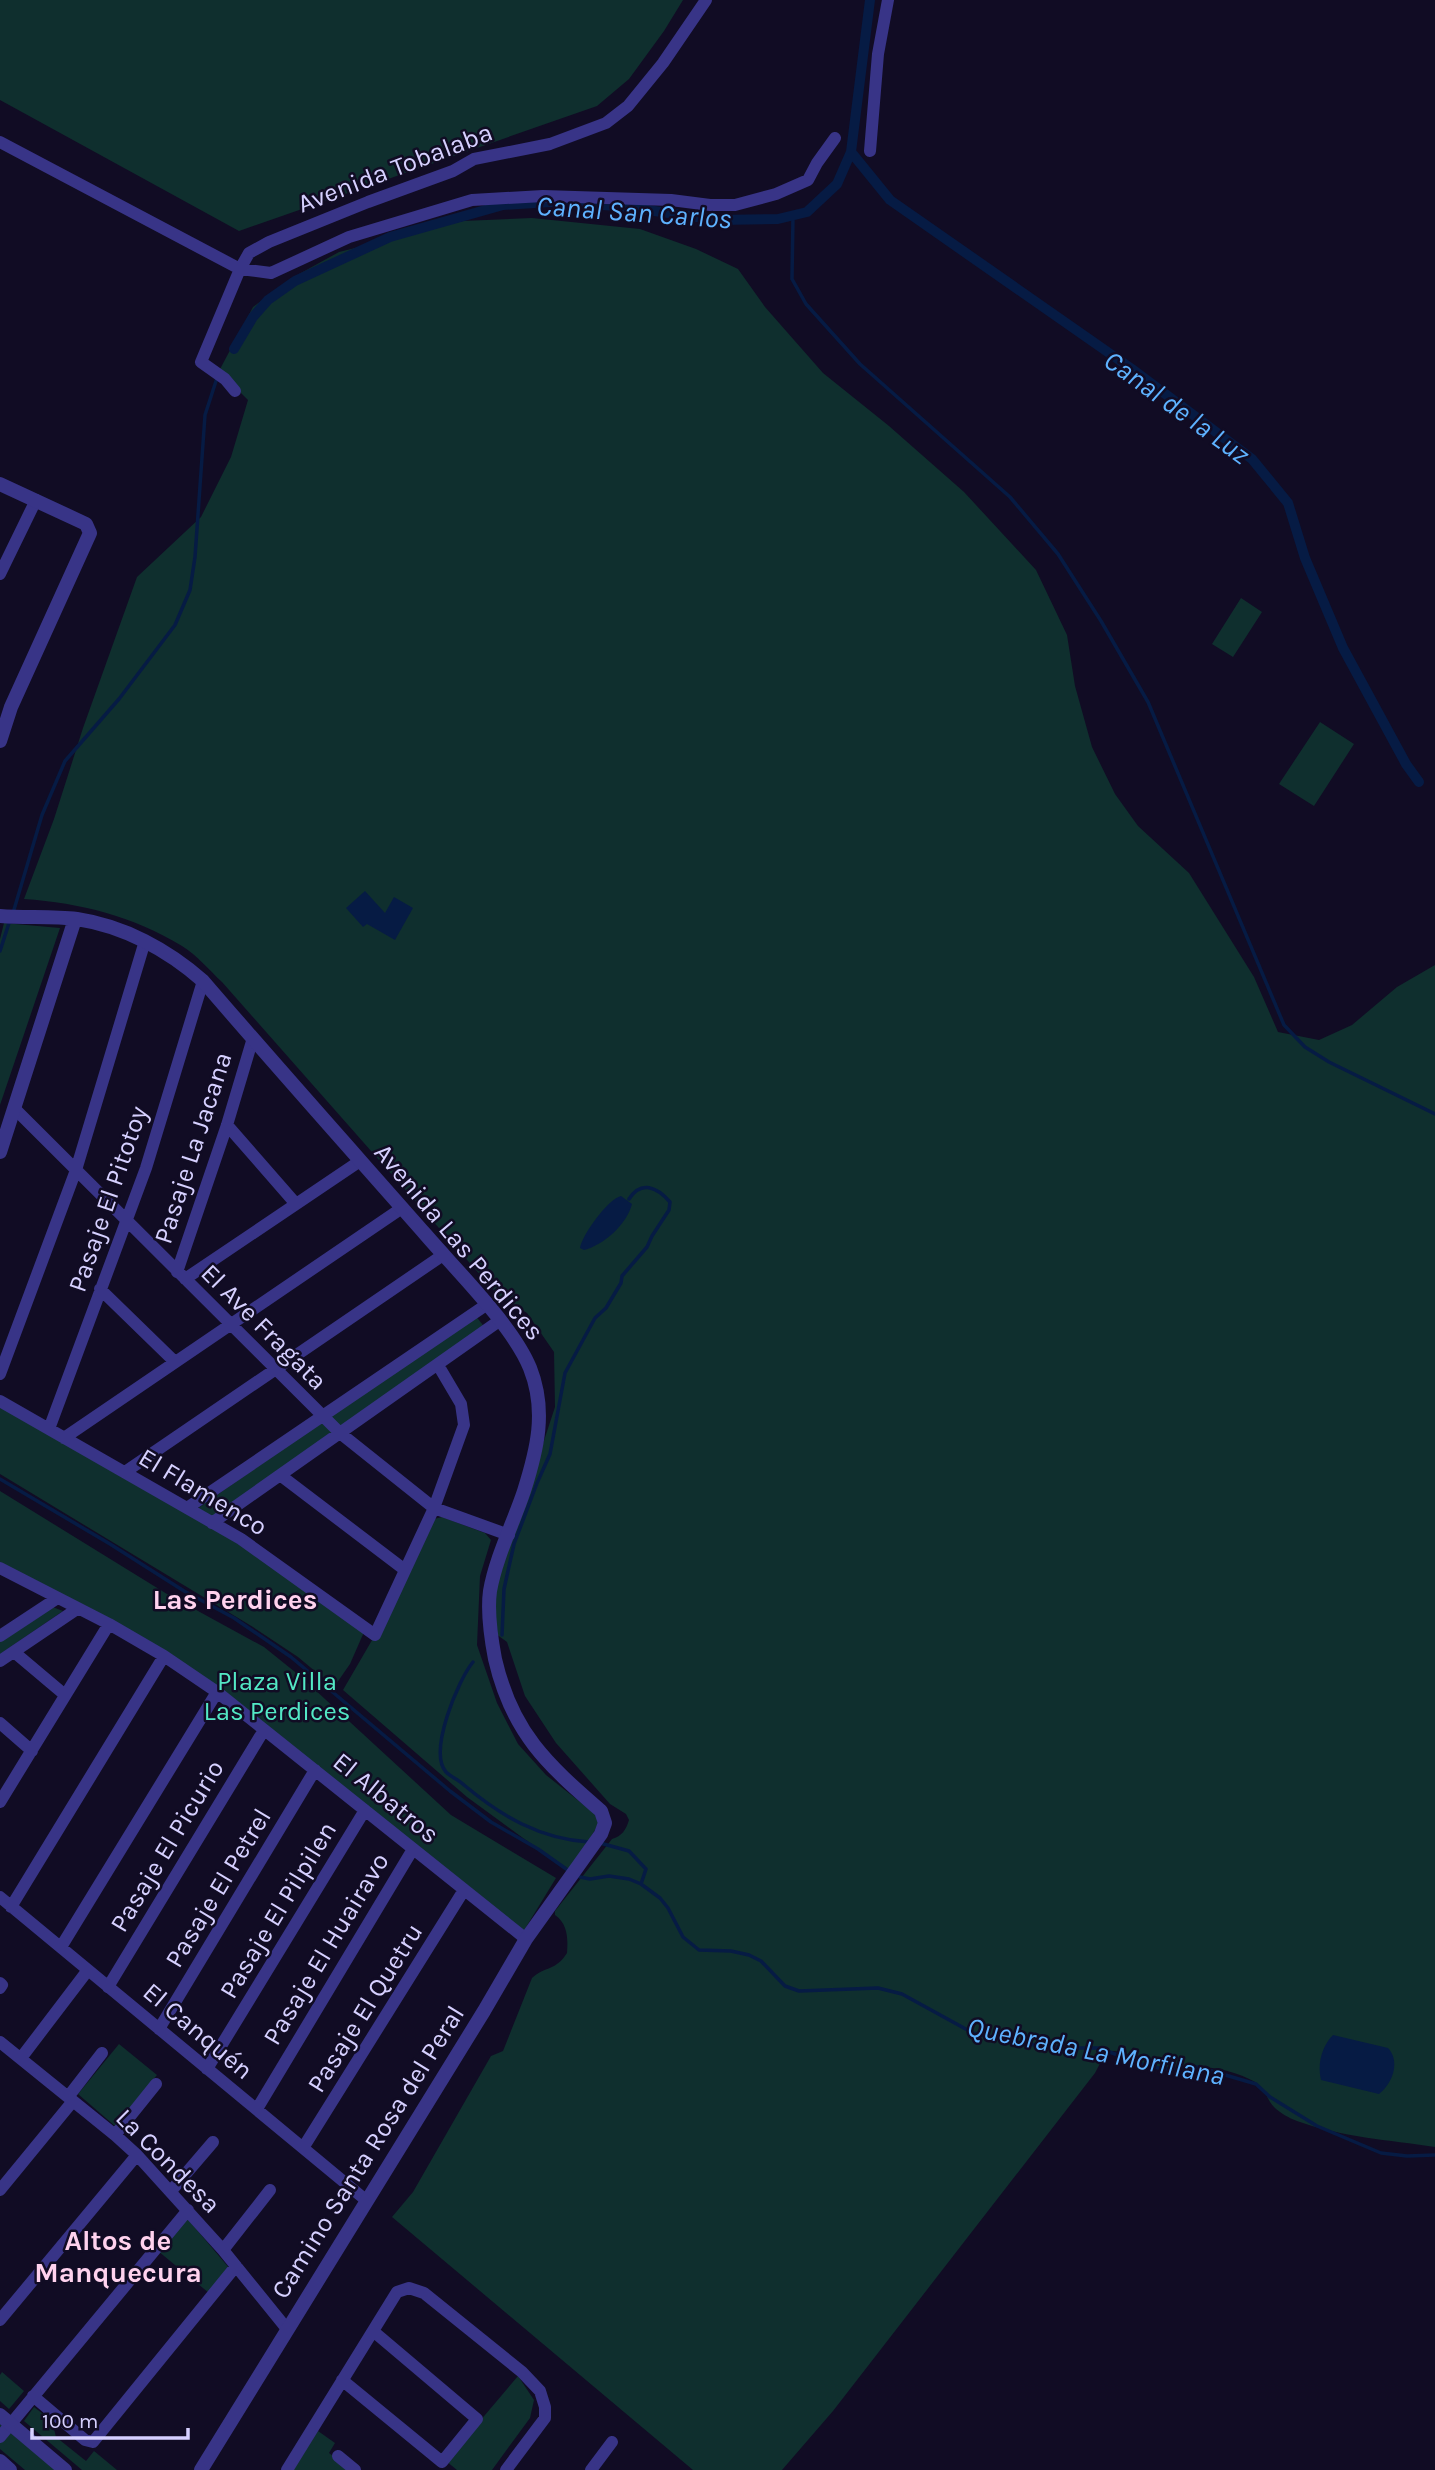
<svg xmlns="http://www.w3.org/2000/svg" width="1435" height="2470" font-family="Karla,sans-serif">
<rect width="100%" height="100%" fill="#110c24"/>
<path fill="#0f2f2e" d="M0,0H683L664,31L629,79L597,106L239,231L0,100Z
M532,218L640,229L696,249L738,269L765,307L823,373L889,426L964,492L1036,570L1067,635L1075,686L1092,747L1115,794L1138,826L1189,873L1254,977L1278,1032L1319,1040L1352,1025L1397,987L1435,965V2147C1389,2140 1341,2137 1297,2121C1289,2118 1280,2113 1274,2107C1266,2099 1266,2088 1255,2082C1238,2072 1213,2066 1193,2067C1180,2067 1169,2072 1156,2069C1138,2064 1125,2047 1106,2052L1095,2073L833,2411L782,2470H693L392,2217L413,2192L491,2056L503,2051L532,1978C545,1966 556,1971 567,1953C568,1939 568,1924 555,1915V1911L612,1839C622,1836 626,1830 629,1820L626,1814L610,1804L556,1743L525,1696L507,1642L492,1631L495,1590L555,1407L554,1352L527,1313L498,1295L222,982C209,970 197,955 182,946C132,916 81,903 24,899L54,819L83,728L137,577L201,517L231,457L248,400L219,371L253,307L290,279L339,252L463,221Z
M1241,598L1262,612L1233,657L1212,644Z
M1320,722L1354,744L1314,806L1279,784Z
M4,923L60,928L0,1105V939Z
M475,1315L486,1329L211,1520L194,1511Z
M0,1407L202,1521L254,1554L364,1632L350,1664L334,1687L298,1657L253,1627L0,1474Z
M0,1491L167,1594L264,1647L300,1676L451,1815L556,1878L523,1932L232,1698L0,1562Z
M442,1517L485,1533L491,1540L480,1576L477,1645L497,1703L518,1744L546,1775L594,1813L600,1822L570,1870L523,1838L467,1797L343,1690L375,1635L430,1520Z
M50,1606L63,1611L0,1654V1640Z
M119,2044L157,2075L115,2126L78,2094Z
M185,2216L230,2269L209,2293L158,2251Z
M2,2372L24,2391L9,2409L0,2401V2375Z
M518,2376L534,2400L530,2418L492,2470H457L446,2461Z
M34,2407L52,2421L56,2437L86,2461L94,2451L117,2470H82L24,2421Z
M0,2424L56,2470H25L0,2449Z
M318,2431L335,2443L329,2453L351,2470H293Z"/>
<path fill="#061b44" d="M365,891L385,913L394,897L413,908L395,940L367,924L363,927L346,908Z
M621,1196L632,1204C627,1224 604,1245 584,1250L580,1248C582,1235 608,1199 621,1196Z
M1333,2035L1388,2048C1401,2062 1392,2084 1379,2094L1321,2080C1317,2064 1322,2046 1333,2035Z"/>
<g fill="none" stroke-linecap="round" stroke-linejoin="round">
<path stroke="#061b44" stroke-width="3.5" d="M793,216L792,279L806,304L860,364L1010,497L1058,554L1101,621L1148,702L1284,1025L1305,1047L1329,1062L1435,1114
M13,913L42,815L65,761L119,699L175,625L190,590L195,557L205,415L217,378
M0,951L10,920
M0,1479L110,1544L184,1591L234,1618L291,1657L450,1791L491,1822L538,1849L569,1871
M502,1635L504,1589L514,1544L537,1483L550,1454L565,1373L595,1318L606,1308L621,1283L622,1276L647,1247L652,1236L669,1210L670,1202C657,1187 641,1180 629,1199
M473,1662C458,1680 428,1752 446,1772C451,1777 459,1780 464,1785C501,1816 540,1839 589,1842
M600,1843L629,1851L646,1869L641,1884
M580,1877L590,1879L609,1876L629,1879L641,1884L660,1898L668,1908L683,1937L699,1950L731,1951L749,1955L761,1961L785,1986L799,1991L878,1988L902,1994L973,2033L1026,2044L1066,2048H1099L1144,2065L1164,2069L1198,2067L1256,2084L1270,2097L1317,2126L1381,2153L1407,2156L1435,2155"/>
<path stroke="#061b44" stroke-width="10" d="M851,152L890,200L1132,369L1252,459L1288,503L1305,558L1343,648L1406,764L1419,782
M234,349L253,317L268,300L295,281L390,237L503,205L550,202L619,206L718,220L778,219L807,212L837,184L851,152L870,0"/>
<path stroke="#383487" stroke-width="12" d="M0,142L240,269L271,273L349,237L472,200L543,196L671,200L710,205H735L776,194L808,180L817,163L835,138
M870,151L878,54L888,0
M235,391L225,379L201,362L240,269L249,253L269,242L368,202L453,171L474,159L550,144L606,123L628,106L663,63L706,0
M0,574L36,500
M15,1109L340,1433L434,1508L509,1535
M227,1125L296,1204
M177,1272L227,1125L253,1038
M185,1279L360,1161
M100,1289L175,1362
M0,1374L76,1170L145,941
M0,1401L241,1539L375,1635L434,1508L464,1425L461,1404L438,1365
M49,1429L146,1168L203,981
M64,1438L402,1208
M125,1472L443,1255
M280,1475L405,1570
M187,1508L486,1305
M212,1523L499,1321
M0,1568L109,1624L164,1656L217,1692L526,1939
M0,1636L56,1599
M14,1652L65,1695
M0,1661L77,1609
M0,1723L32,1751
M0,1802L109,1624
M0,1897L367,2201
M11,1907L164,1656
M61,1947L217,1692
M0,1983L2,1985L0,1988
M108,1987L264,1730
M159,2029L315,1770
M0,2042L115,2135L137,2155L223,2250L287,2329
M21,2058L88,1970
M207,2069L365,1810
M68,2097L102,2053
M257,2109L413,1849
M115,2135L156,2084
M303,2148L464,1890
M0,2190L73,2101
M171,2191L213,2142
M223,2250L270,2190
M0,2320L137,2155
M342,2380L442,2462L477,2419L373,2331
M33,2396L85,2440L93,2442L236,2266
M0,2437L188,2210
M338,2456L355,2470
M287,2470L397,2292L409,2288L424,2293L522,2372L540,2391L545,2407V2418L506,2470
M591,2470L612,2442"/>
<path stroke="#383487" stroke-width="14" d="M0,484L86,524L90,533L11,707L0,741
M0,916C25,918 52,916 77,919C124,926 168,950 203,981C277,1067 352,1151 426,1235C457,1271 513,1326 530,1368C547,1411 537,1450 524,1491C513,1524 496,1557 490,1591C487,1613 491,1638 495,1659C512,1733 547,1764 601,1811L605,1823L601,1834L526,1939L484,2011L201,2470
M0,1152L75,919
M0,2415L65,2470
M0,2461L10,2470"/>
</g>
<g text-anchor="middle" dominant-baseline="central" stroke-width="5" stroke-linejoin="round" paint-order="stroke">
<g font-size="26" fill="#d6d0ff" stroke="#110c24">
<text transform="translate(395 168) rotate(-21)">Avenida Tobalaba</text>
<text transform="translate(193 1148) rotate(-72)">Pasaje La Jacana</text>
<text transform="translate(108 1199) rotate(-71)">Pasaje El Pitotoy</text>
<text transform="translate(459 1242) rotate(50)">Avenida Las Perdices</text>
<text transform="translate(264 1327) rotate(45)">El Ave Fragata</text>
<text transform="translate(203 1492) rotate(31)">El Flamenco</text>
<text transform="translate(386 1798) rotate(39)">El Albatros</text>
<text transform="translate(167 1846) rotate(-59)">Pasaje El Picurio</text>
<text transform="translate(218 1888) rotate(-59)">Pasaje El Petrel</text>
<text transform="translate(278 1910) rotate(-59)">Pasaje El Pilpilen</text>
<text transform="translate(326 1949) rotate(-59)">Pasaje El Huairavo</text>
<text transform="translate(365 2008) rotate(-58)">Pasaje El Quetru</text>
<text transform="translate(198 2031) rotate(40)">El Canquén</text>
<text transform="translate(368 2152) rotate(-58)">Camino Santa Rosa del Peral</text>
<text transform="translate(168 2161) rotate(45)">La Condesa</text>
</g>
<g font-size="26" fill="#53e8c5" stroke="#110c24">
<text x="277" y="1681">Plaza Villa<tspan x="277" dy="30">Las Perdices</tspan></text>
</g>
<g font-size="28" font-style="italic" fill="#5eb2ff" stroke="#110c24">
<text transform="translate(634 212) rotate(4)">Canal San Carlos</text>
<text transform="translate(1177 407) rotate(36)">Canal de la Luz</text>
<text transform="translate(1096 2051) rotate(11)">Quebrada La Morfilana</text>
</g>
<g font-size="28" font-weight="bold" fill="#ffd2ee" stroke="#110c24">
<text x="235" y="1599">Las Perdices</text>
<text x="118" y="2240">Altos de<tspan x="118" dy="32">Manquecura</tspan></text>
</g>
</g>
<path d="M32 2428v10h156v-10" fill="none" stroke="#d6d0ff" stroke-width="3.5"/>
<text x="42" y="2428" font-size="21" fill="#d6d0ff" stroke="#110c24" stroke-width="5" paint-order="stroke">100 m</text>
</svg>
